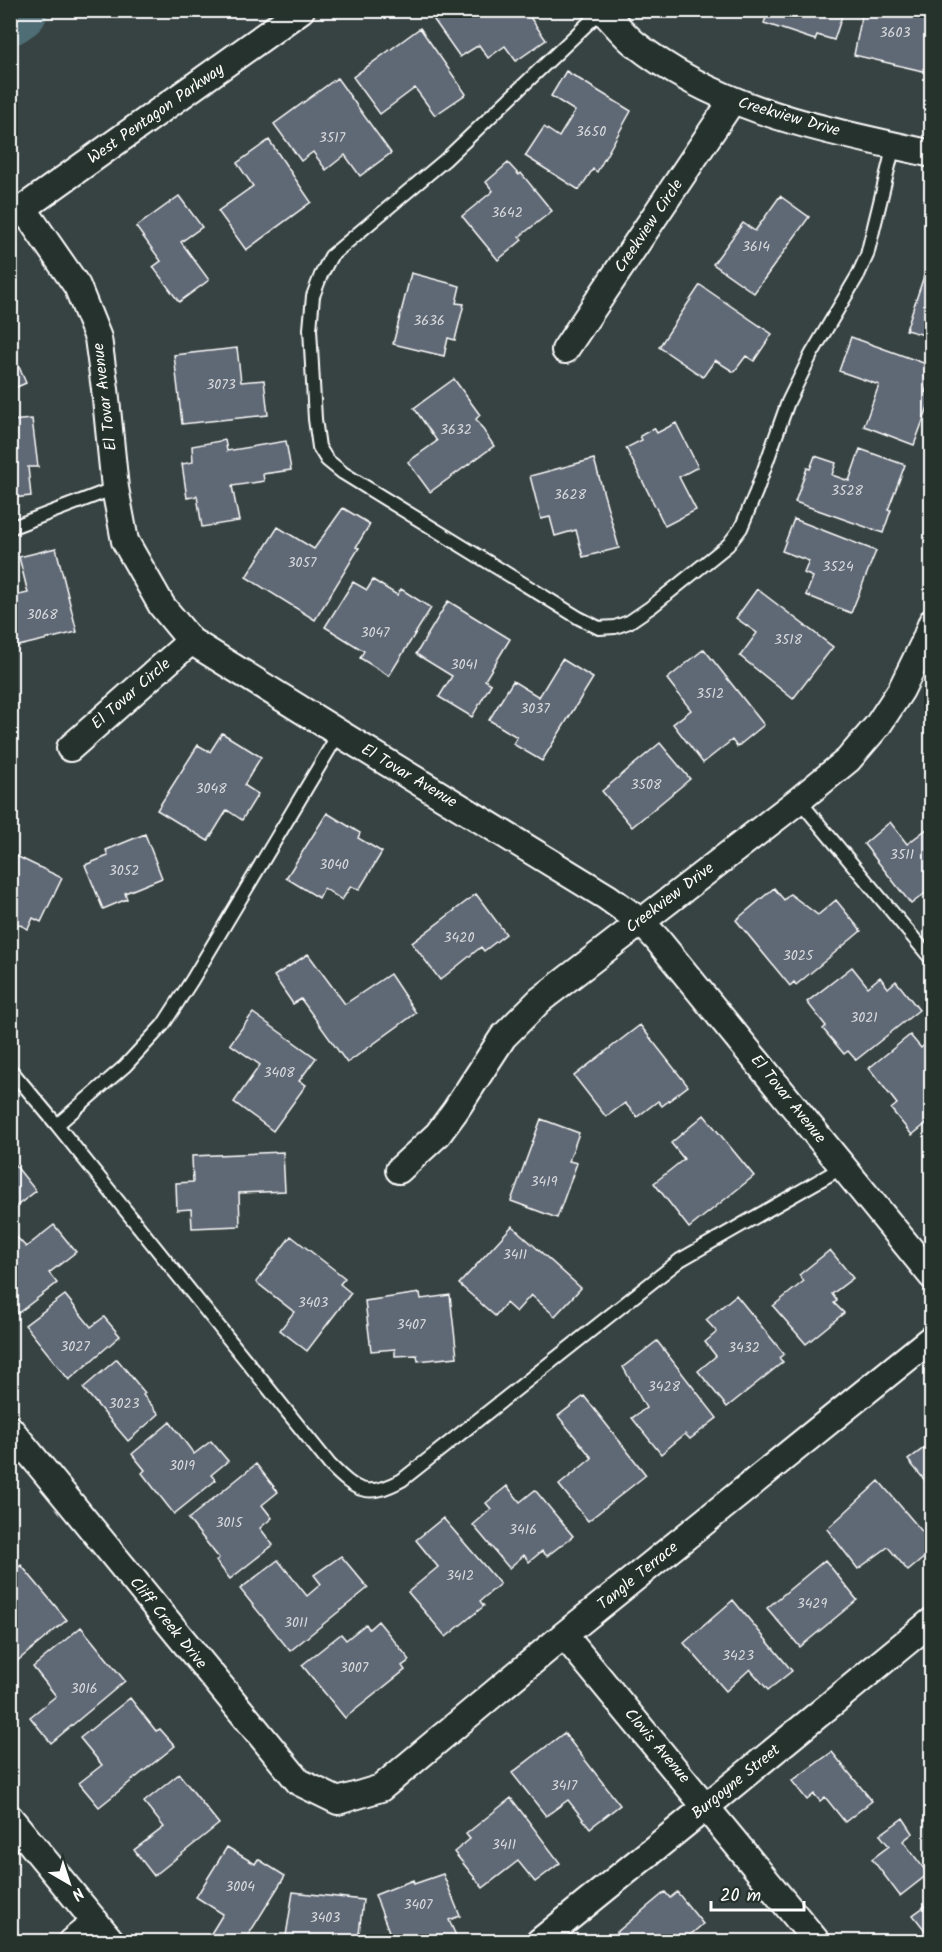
<svg xmlns="http://www.w3.org/2000/svg" width="942" height="1952" font-family="Kalam,sans-serif">
<rect width="100%" height="100%" fill="#374342"/>
<filter id="ink" filterUnits="userSpaceOnUse"><feTurbulence type="fractalNoise" baseFrequency=".0167" numOctaves="2"/><feDisplacementMap in="SourceGraphic" scale="12" xChannelSelector="R" yChannelSelector="G"/><feConvolveMatrix kernelMatrix="1 2 1 2 8 2 1 2 1" color-interpolation-filters="sRGB"/></filter>
<g filter="url(#ink)">
<g fill="none" stroke-linecap="round" stroke-linejoin="round">
<path stroke="#4f6d75" stroke-width="56" d="M10,17L20,10"/>
</g>
<path fill="#5f6774" stroke="#fff" stroke-width="1.5" d="M427,10H525L546,40L516,61L505,46L488,58L479,45L460,57Z
M769,10H844L834,40L817,35L815,40L764,23Z
M863,10H881L904,16L905,10H932V51L927,72L854,55Z
M420,28L466,94L435,115L415,88L380,114L353,77Z
M566,71L631,111L597,172L593,169L579,190L525,156L544,127L559,137L575,111L551,96Z
M337,78L391,153L360,176L345,155L326,170L313,152L301,161L274,124Z
M269,140L311,202L246,250L218,211L253,186L237,163Z
M508,163L519,175L521,173L552,211L519,237L522,240L498,260L462,216L493,191L486,182Z
M179,196L202,227L181,242L209,280L179,302L153,267L161,261L136,227Z
M780,196L809,217L754,293L713,264L743,223L755,231Z
M411,273L460,286L456,303L464,304L455,340L448,338L444,356L393,344Z
M924,276L932,278V337L906,330Z
M700,285L772,334L754,361L746,356L734,372L715,360L703,377L659,347Z
M851,337L932,366V374L925,392L932,394V396L914,445L864,426L879,385L839,371Z
M10,346L26,383L10,390Z
M237,348L241,382L264,380L268,415L182,424L174,355Z
M454,379L480,415L476,419L494,446L430,492L408,462L437,441L414,408Z
M32,419L38,467H28L31,496L12,498L13,504H10V421Z
M676,423L698,467L679,477L696,510L665,526L626,448L642,440L640,436L654,428L657,433Z
M225,440L227,451L286,441L291,470L263,474L264,481L232,486L239,521L202,527L197,496L187,498L182,464L193,462L192,446Z
M860,449L905,465L888,510H891L883,533L795,502L807,468L810,469L815,456L836,463L832,475L849,481Z
M594,459L619,548L583,557L576,530L555,536L550,517L541,519L530,476Z
M343,508L370,524L356,547L359,548L315,620L246,577L278,527L314,549Z
M794,519L876,551L851,613L806,595L813,577L804,573L809,561L782,551Z
M56,548L77,632L10,648V597L28,593L19,557Z
M373,580L397,595L401,589L431,608L389,676L360,658L364,651L325,627L353,582L367,590Z
M757,589L833,647L793,699L740,656L757,633L736,618Z
M448,601L510,639L485,680L491,684L472,717L439,697L452,676L416,654Z
M704,649L764,725L737,747L732,740L703,763L673,724L691,710L667,679Z
M562,659L593,678L542,761L513,744L517,737L489,720L513,681L539,697Z
M222,733L261,757L244,785L258,794L242,820L227,810L208,841L157,810L198,745L210,752Z
M660,743L690,779L632,827L602,791Z
M327,813L360,833L358,838L382,852L359,890L351,886L342,900L324,888L319,898L286,878Z
M890,822L907,844L932,825V888L911,904L864,844Z
M145,834L162,878L125,893L127,899L103,909L85,865L108,856L106,850Z
M10,853L62,878L41,922L33,918L28,929L10,920Z
M774,888L784,900L790,894L818,915L836,900L861,931L796,985L794,982L790,986L736,920Z
M476,894L506,934L484,951L481,947L440,980L412,943Z
M308,954L345,1004L390,974L416,1013L347,1063L301,999L293,1004L274,976Z
M852,967L868,987L880,977L888,988L896,981L919,1010L856,1060L848,1051L844,1054L823,1029L826,1026L807,1002Z
M253,1013L316,1058L299,1081L306,1085L273,1131L234,1102L260,1065L230,1044Z
M640,1025L688,1086L662,1106L658,1101L637,1117L625,1103L606,1117L574,1076Z
M910,1035L921,1048L929,1041L932,1044V1119L912,1135L891,1109L897,1104L869,1068Z
M704,1115L754,1176L689,1228L654,1183L684,1159L671,1143Z
M541,1119L579,1133L569,1161L577,1163L557,1218L511,1201Z
M283,1152L285,1191L239,1193L240,1226L192,1228L191,1209L177,1210L176,1183L193,1182L192,1156Z
M11,1160L36,1191L10,1211V1161Z
M54,1225L76,1252L49,1273L57,1283L17,1314L10,1306V1230L26,1247Z
M512,1226L581,1288L555,1316L531,1295L516,1312L506,1303L495,1316L459,1284Z
M291,1236L345,1278L340,1284L351,1293L307,1351L280,1330L294,1312L256,1282Z
M830,1250L853,1278L832,1294L837,1301L834,1303L844,1313L806,1344L773,1306L804,1281L799,1275Z
M420,1293L421,1299L450,1295L457,1357L418,1361L417,1355L395,1356V1349L371,1351L365,1301Z
M65,1295L91,1327L104,1317L120,1336L69,1380L25,1325Z
M736,1295L784,1354L779,1358L783,1362L727,1407L698,1371L716,1356L705,1342L717,1332L706,1320Z
M657,1341L717,1418L690,1439L685,1434L661,1454L632,1418L646,1408L623,1367Z
M117,1359L145,1393L143,1395L159,1414L128,1441L83,1388Z
M584,1396L646,1475L588,1521L559,1485L592,1458L558,1416Z
M170,1422L194,1454L211,1441L228,1461L211,1475L216,1480L174,1514L142,1473L145,1470L132,1454Z
M932,1442V1489L908,1460Z
M256,1464L278,1492L262,1505L272,1518L260,1528L273,1545L230,1579L216,1561L219,1558L188,1519Z
M879,1481L932,1543V1551L908,1571L888,1547L858,1569L827,1529Z
M507,1486L520,1502L535,1490L573,1536L547,1556L542,1551L529,1562L524,1555L509,1568L473,1525L491,1509L486,1503Z
M443,1518L500,1584L480,1601L484,1606L446,1637L408,1592L438,1567L416,1540Z
M341,1556L368,1588L290,1651L240,1589L278,1560L307,1596L321,1584L314,1575Z
M825,1560L857,1600L800,1647L767,1608Z
M21,1565L67,1620L10,1667V1574Z
M733,1600L792,1671L768,1690L750,1669L726,1691L684,1643Z
M378,1621L410,1660L402,1666L405,1670L345,1718L302,1665L341,1634L346,1640L366,1624L369,1629Z
M81,1627L125,1681L51,1743L30,1717L56,1696L33,1667Z
M130,1698L156,1731L160,1729L175,1746L99,1807L79,1783L102,1765L80,1738Z
M564,1733L620,1805L590,1828L568,1800L546,1816L512,1773Z
M832,1752L872,1801L845,1822L825,1797L820,1801L814,1794L807,1800L792,1781Z
M179,1774L219,1824L154,1876L134,1850L164,1827L144,1802Z
M511,1798L560,1863L535,1882L518,1861L483,1888L454,1852L470,1839L466,1834Z
M903,1818L913,1833L903,1841L928,1874L900,1896L872,1859L889,1846L880,1835Z
M227,1847L255,1864L258,1859L285,1876L244,1942H209L207,1940L223,1914L196,1897Z
M443,1874L460,1916L449,1920L457,1938L448,1942H393L375,1895L413,1880L414,1884Z
M293,1892L363,1900L358,1942H311V1940L286,1936Z
M665,1892L670,1898L677,1892L703,1924L682,1942H605Z
M932,1901V1929L927,1933L913,1915Z"/>
<g fill="none" stroke-linecap="round" stroke-linejoin="round">
<defs>
<path id="lane" d="M602,10L445,160L331,256L321,275L313,296L310,329L315,419L319,447L327,460L343,473L579,618L599,628L615,627L629,622L651,607L728,545L741,528L756,492L788,402L811,355L858,275L867,255L894,145
M10,528L115,488
M339,733L192,980L163,1025L125,1066L57,1125L330,1465C356,1491 367,1499 402,1480L680,1260L843,1167
M799,800L932,960
M10,1069L57,1125"/>
<path id="street" d="M602,10C613,21 623,34 634,43C720,112 827,130 932,154
M23,208L77,286L98,338L105,389L115,488L125,541L162,606L191,641L339,733L607,897L640,921L657,939L932,1276
M11,217L301,10
M565,350L732,101
M70,748L191,641
M399,1170L438,1134L455,1111L503,1037L540,1000L799,800L848,760L878,725L901,690L924,643L932,622
M10,1429L299,1782L338,1801L381,1788L564,1635L932,1338
M564,1635L817,1942
M10,1818L112,1942
M71,1942L96,1922
M539,1942L707,1806L932,1621"/>
</defs>
<use href="#lane" stroke="#fff" stroke-width="16"/>
<use href="#street" stroke="#fff" stroke-width="30"/>
<use href="#lane" stroke="#26332d" stroke-width="12"/>
<use href="#street" stroke="#26332d" stroke-width="26"/>
</g>
</g>
<g text-anchor="middle" dominant-baseline="central" stroke-width="6" stroke-linejoin="round" paint-order="stroke">
<g font-size="14" fill="#d7d9dc">
<text x="895" y="33">3603</text>
<text x="591" y="132">3650</text>
<text x="332" y="138">3517</text>
<text x="507" y="213">3642</text>
<text x="756" y="247">3614</text>
<text x="429" y="321">3636</text>
<text x="221" y="385">3073</text>
<text x="456" y="430">3632</text>
<text x="847" y="491">3528</text>
<text x="570" y="495">3628</text>
<text x="302" y="563">3057</text>
<text x="838" y="567">3524</text>
<text x="42" y="615">3068</text>
<text x="375" y="633">3047</text>
<text x="788" y="640">3518</text>
<text x="464" y="665">3041</text>
<text x="710" y="694">3512</text>
<text x="535" y="709">3037</text>
<text x="646" y="785">3508</text>
<text x="211" y="789">3048</text>
<text x="902" y="855">3511</text>
<text x="334" y="865">3040</text>
<text x="124" y="871">3052</text>
<text x="459" y="938">3420</text>
<text x="798" y="956">3025</text>
<text x="864" y="1018">3021</text>
<text x="279" y="1073">3408</text>
<text x="544" y="1182">3419</text>
<text x="515" y="1255">3411</text>
<text x="313" y="1303">3403</text>
<text x="411" y="1325">3407</text>
<text x="75" y="1347">3027</text>
<text x="744" y="1348">3432</text>
<text x="664" y="1387">3428</text>
<text x="124" y="1404">3023</text>
<text x="182" y="1466">3019</text>
<text x="229" y="1523">3015</text>
<text x="523" y="1530">3416</text>
<text x="460" y="1576">3412</text>
<text x="812" y="1604">3429</text>
<text x="296" y="1623">3011</text>
<text x="738" y="1656">3423</text>
<text x="354" y="1668">3007</text>
<text x="84" y="1689">3016</text>
<text x="564" y="1786">3417</text>
<text x="504" y="1845">3411</text>
<text x="240" y="1887">3004</text>
<text x="418" y="1905">3407</text>
<text x="325" y="1918">3403</text>
</g>
<g font-size="16" fill="#fff" stroke="#26332d">
<text transform="translate(156 114) rotate(-35)">West Pentagon Parkway</text>
<text transform="translate(789 117) rotate(16)">Creekview Drive</text>
<text transform="translate(649 226) rotate(-56)">Creekview Circle</text>
<text transform="translate(105 397) rotate(-97)">El Tovar Avenue</text>
<text transform="translate(131 694) rotate(-41)">El Tovar Circle</text>
<text transform="translate(409 776) rotate(31)">El Tovar Avenue</text>
<text transform="translate(670 898) rotate(-37)">Creekview Drive</text>
<text transform="translate(788 1099) rotate(51)">El Tovar Avenue</text>
<text transform="translate(638 1576) rotate(-39)">Tangle Terrace</text>
<text transform="translate(168 1623) rotate(51)">Cliff Creek Drive</text>
<text transform="translate(657 1746) rotate(50)">Clovis Avenue</text>
<text transform="translate(736 1782) rotate(-39)">Burgoyne Street</text>
</g>
</g>
<rect width="942" height="1952" fill="none" stroke="#26332d" stroke-width="36"/>
<rect x="18" y="18" width="906" height="1916" fill="none" stroke="#fff" stroke-width="2" filter="url(#ink)"/>
<g transform="translate(69 1883) rotate(141)" stroke="#26332d" stroke-width="4.5" paint-order="stroke">
<path d="M0-4.5L10 22L0 15L-10 22Z" fill="#ffffff"/>
<text y="-9" font-size="16" font-weight="bold" text-anchor="middle" fill="#ffffff">N</text>
</g>
<path d="M711 1901v9h93v-9" fill="none" stroke="#ffffff" stroke-width="3"/>
<text x="720" y="1901" font-size="18" fill="#ffffff" stroke="#26332d" stroke-width="4.5" paint-order="stroke">20 m</text>
</svg>
